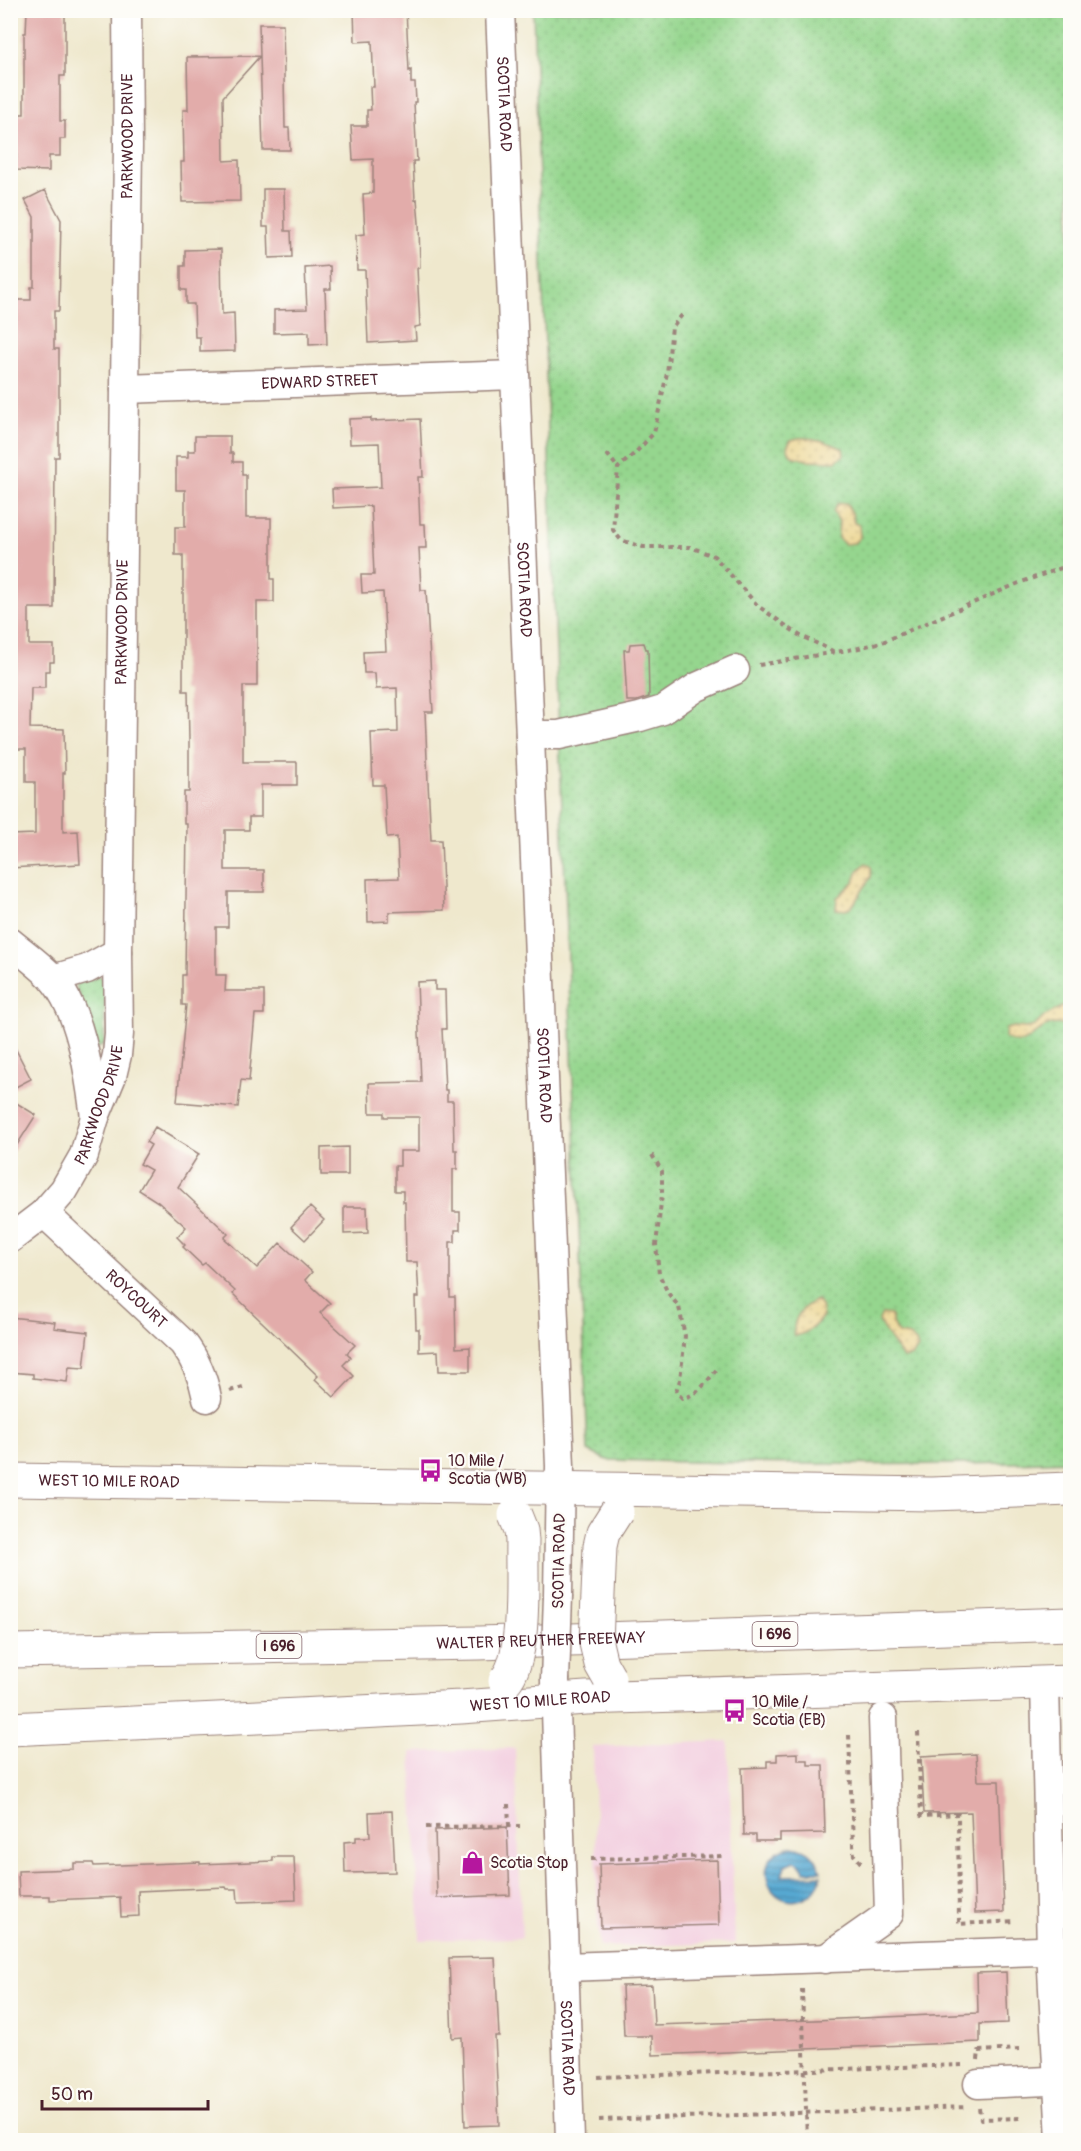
<svg xmlns="http://www.w3.org/2000/svg" width="1081" height="2151" font-family="Pangolin,sans-serif">
<defs>
<pattern id="grass-dots" width="8" height="8" patternUnits="userSpaceOnUse" patternTransform="scale(1.5)"><rect width="8" height="8" fill="#95d68e"/><path d="M2 2h.1M6 6h.1" fill="none" stroke="#82b77b" stroke-width="1.8" stroke-linecap="round"/></pattern>
<pattern id="sand-dots" width="8" height="8" patternUnits="userSpaceOnUse" patternTransform="scale(1.5)"><rect width="8" height="8" fill="#eeda9e"/><path d="M2 2h.1M6 6h.1" fill="none" stroke="#cebb88" stroke-width="1.8" stroke-linecap="round"/></pattern>
<pattern id="water-rules" width="6" height="5" patternUnits="userSpaceOnUse" patternTransform="scale(1.5)"><rect width="6" height="5" fill="#57a9d2"/><path d="M0 2.5h6" fill="none" stroke="#4a89ab"/></pattern>
</defs>
<rect width="100%" height="100%" fill="#fdfcf7"/>
<filter id="ink" filterUnits="userSpaceOnUse"><feTurbulence type="fractalNoise" baseFrequency=".0167" numOctaves="2"/><feDisplacementMap in="SourceGraphic" scale="12" xChannelSelector="R" yChannelSelector="G"/><feConvolveMatrix kernelMatrix="1 2 1 2 8 2 1 2 1" color-interpolation-filters="sRGB"/></filter>
<filter id="wash" filterUnits="userSpaceOnUse"><feTurbulence type="fractalNoise" baseFrequency=".008" numOctaves="4" result="noise"/><feDisplacementMap in="SourceGraphic" scale="24" xChannelSelector="R" yChannelSelector="G"/><feGaussianBlur stdDeviation="1.35" result="paint"/><feColorMatrix in="noise" values="0 0 0 0 0 0 0 0 0 0 0 0 0 0 0 0 0 1.4 0 .05"/><feComposite in="paint" operator="in"/></filter>
<g filter="url(#wash)">
<rect width="100%" height="100%" fill="#efe8cd"/>
<path fill="#f3cfe0" d="M728,1741L735,1943L601,1947L598,1927L593,1747Z
M515,1748L522,1938L420,1940L411,1752Z"/>
<path fill="url(#grass-dots)" stroke="#707a5c" stroke-width="1.5" d="M533,11H1070V1461C916,1467 762,1464 607,1460L588,1451L559,735Z
M101,976L105,982L104,1044L98,1048L95,1047L75,984Z"/>
<path fill="url(#sand-dots)" stroke="#9c7c64" stroke-width="1.5" d="M799,438C814,437 829,442 843,449L844,455L835,461L807,460L792,456L787,447L791,440Z
M846,503L852,513L854,523L859,525L860,537L854,543L845,544L838,538L839,521L833,512L837,504Z
M866,863L871,867V877L853,905L846,910L836,909L837,898L854,882L858,871Z
M1070,1003V1025C1063,1024 1054,1023 1047,1026C1031,1032 1026,1052 1005,1037L1006,1029L1014,1027L1026,1028L1035,1026L1045,1016Z
M817,1300L821,1306L823,1316C815,1326 808,1333 795,1336C791,1320 802,1306 817,1300Z
M882,1314L891,1315L893,1326L899,1334L909,1336L916,1342L918,1348L912,1356L903,1358L884,1331L879,1320Z"/>
<path fill="url(#water-rules)" stroke="#50647e" stroke-width="1.5" d="M793,1846C809,1849 816,1856 821,1871H805L799,1863L794,1861L785,1865L782,1876L821,1875C820,1884 815,1893 806,1897C770,1916 745,1855 793,1846Z"/>
<g id="blocks">
<path fill="#e2acaa" d="M27,10H65V76H60V121H65V139H60V156H49V171L16,170L18,114H24V33H26Z
M354,10H406L409,71L411,70V83H415L416,102H414L417,161H413L415,200L417,199L419,223L420,268H417L420,326L415,327L416,340L368,343L365,270H357L356,235L365,234L363,194L373,193V159L353,160L351,126H367V110H371L370,87H374L372,41L355,42Z
M259,24H283L285,128H289L290,150H263L260,56L223,97L224,161L239,160L240,201L182,202L181,162H184L183,110H188L187,57L260,56Z
M263,189H284L285,231H291L292,257L269,258L268,227H263Z
M45,190L61,220L59,311H54V349H59V457H55L54,608H29V645H54V662H50V671H45V688H31L30,728L64,729L65,773H63V832L78,831L80,864L10,868V835L35,834V782H26V749H12L10,388H15V353H12L10,300H31V287H34V217L25,200Z
M221,249L222,314L234,313L235,351L200,352V337H195L194,304H186V290H181V266H185V250Z
M330,266L331,289H325L327,344L309,345V332L274,333V310L307,309L305,268Z
M371,418V421L420,419L423,477H418L420,524H425L426,548H419L421,590H426L433,712H425L428,782L431,840H441L444,910L389,912V921L368,922L367,879L399,878L397,837L387,838L384,785H373L371,733L398,732L397,688L376,689L375,673H364L363,652L386,651L383,592L362,593L361,575H374L371,506L333,508L332,489L381,487L379,443L350,444L349,419Z
M195,436H230V453H233V462H242V475H246V518H271V579H274V602H257V686H243V762H297V785H261V817H249V830H225V870H264V892H228V927H216V975H226L225,991H264V1014H255L249,1081L241,1080L238,1107L177,1102L186,1005H182V975H185L187,824H184V792H189V740L188,691H183V555H175V527H185V490H176V457H188V451H195Z
M644,643L646,649H648L649,697L637,701H627L624,650H629L630,644Z
M435,981V990H445L446,1029H442L445,1090H447V1101H453L454,1150H457V1169H453V1212H460V1230H455V1242H450V1297H455L456,1348L470,1347V1371H439L438,1351L419,1352V1329H416L415,1297H419L417,1262H406L405,1202H403V1191H395V1166H400V1151H419V1117H384V1113H370L369,1083L421,1082L417,982Z
M10,1038L31,1079L10,1090Z
M10,1099L36,1115L10,1156Z
M155,1127L199,1154L178,1187L228,1234L224,1238L257,1268L280,1243L312,1272L305,1280L330,1303L320,1313L355,1345L347,1353L351,1357L343,1365L354,1376L334,1397L315,1379L318,1376L233,1294L235,1291L205,1263L202,1265L183,1247L185,1245L177,1237L186,1227L158,1202L139,1190L151,1170L140,1164L151,1145L146,1142Z
M348,1147V1175H321V1148Z
M310,1207L324,1220L305,1240L291,1227Z
M344,1207H367L368,1233L344,1234Z
M10,1317L55,1322L54,1328L88,1332L84,1368L69,1367L67,1382L33,1378V1374L10,1372Z
M798,1753V1760H808V1765H823L825,1833L780,1834V1841H756V1835H744L742,1768L767,1767V1761H777V1754Z
M976,1754L978,1781H999L1004,1912L975,1913L971,1812L924,1813L921,1757Z
M392,1811L395,1872L345,1873L344,1842L356,1841V1837H370L369,1812Z
M507,1827L510,1895L437,1898L435,1830Z
M273,1857H294L296,1900L238,1902L237,1889H227L226,1887L138,1891L139,1916L121,1917L120,1897L50,1900V1896H19L18,1871L74,1869V1863H93L94,1866L200,1862V1864L273,1861Z
M717,1860L719,1925L601,1928L599,1864Z
M495,1957L499,2036H495L499,2125L465,2126L462,2037L452,2038L449,1958Z
M1006,1972L1008,2023L980,2024V2042L653,2055L652,2036H624L622,1986L652,1985L654,2025L815,2020L978,2013L977,1973Z"/>
</g>
</g>
<g filter="url(#ink)">
<use href="#blocks" fill-opacity="0" stroke="#9c847c" stroke-width="1.5"/>
<g fill="none" stroke-linecap="round" stroke-linejoin="round">
<defs>
<g id="minor">
<path id="s1" d="M500,10L560,1466L558,1596"/>
<path id="s2" d="M125,389L515,375"/>
<path d="M530,735H559L640,717L663,710L697,687L735,670"/>
<path d="M10,942C22,952 44,968 53,979C82,1014 89,1074 95,1117"/>
<path d="M53,979L87,969L118,952"/>
<path id="s3" d="M44,1213L183,1343C196,1360 203,1377 207,1398"/>
<path id="s4" d="M10,1239L44,1213L64,1190L84,1155L95,1117L112,1076L117,1055L119,1034L118,952L128,146L127,10"/>
<path id="s5" d="M555,1680L570,2140"/>
<path d="M1045,1683L1051,1951L1061,2140"/>
<path d="M825,1959L889,1914L883,1718"/>
<path d="M564,1967L1070,1950"/>
<path d="M978,2084L1070,2080"/>
</g>
<g id="major">
<path id="s6" d="M10,1480L931,1494L1070,1489"/>
<path id="s7" d="M10,1729L461,1707L586,1698L1070,1682"/>
</g>
<g id="highway">
<path id="s8" d="M10,1651L479,1643L1070,1624"/>
</g>
</defs>
<use href="#minor" stroke="#9c847c" stroke-width="31"/>
<use href="#major" stroke="#9c847c" stroke-width="35"/>
<use href="#highway" stroke="#9c847c" stroke-width="35"/>
<path stroke="#9c847c" stroke-width="4" stroke-dasharray="4.5 4.5" stroke-linecap="butt" d="M682,315L672,327L667,373L654,433L635,453L618,468L613,530L621,540L643,547H690L714,556L758,606L799,635L833,651
M607,454L618,468
M759,665L859,648L885,641L1019,583L1070,565
M652,1155L662,1171V1194L656,1245L659,1274L668,1293L679,1307L685,1336L680,1380L676,1391L682,1398C698,1396 707,1381 717,1369
M230,1391L243,1387
M918,1732L921,1816L958,1814L959,1924L1015,1921
M849,1735L853,1845L854,1855L861,1863
M508,1804L509,1825
M426,1827L520,1826
M591,1859L725,1856
M802,1989L807,2140
M978,2060L979,2051L1020,2049
M598,2077L962,2065
M979,2108L981,2119L1023,2118
M599,2120L967,2107"/>
<use href="#minor" stroke="#fff" stroke-width="28"/>
<use href="#major" stroke="#fff" stroke-width="33"/>
<use href="#highway" stroke="#fff" stroke-width="33"/>
<defs>
<path id="minor-bridge" d="M555,1680L558,1596"/>
<path id="major-bridge" d="M609,1678L601,1664L596,1643L600,1546L603,1533L617,1511
M505,1681C527,1657 521,1575 522,1541L521,1530L515,1515"/>
</defs>
<use href="#minor-bridge" stroke="#9c847c" stroke-width="31" stroke-linecap="butt"/>
<use href="#major-bridge" stroke="#9c847c" stroke-width="35" stroke-linecap="butt"/>
<use href="#minor-bridge" stroke="#fff" stroke-width="28"/>
<use href="#major-bridge" stroke="#fff" stroke-width="33"/>
</g>
</g>
<defs>
<symbol id="bus-bare" viewBox="-9 -9 18 18"><path d="M-5-6H5V4H4V6H2V4H-2V6H-4V4H-5ZM-3.5-4V0h7V-4ZM-3.5 1.2v1.5H-2V1.2ZM2 1.2v1.5H3.5V1.2Z" fill="#b5179e" stroke="#fdfcf7" stroke-width="2.5" paint-order="stroke"/></symbol>
<symbol id="shop-bare" viewBox="-9 -9 18 18"><path d="M-5-2.5h2.3a2.7 3.5 0 0 1 5.4 0H5L5.5 6h-11ZM-1.5-2.5h3a1.5 2.3 0 0 0-3 0Z" fill="#b5179e" stroke="#fdfcf7" stroke-width="2.5" paint-order="stroke"/></symbol>
</defs>
<g fill-rule="evenodd">
<use href="#bus-bare" x="414" y="1454" width="33" height="33"/>
<use href="#bus-bare" x="718" y="1694" width="33" height="33"/>
<use href="#shop-bare" x="456" y="1846" width="33" height="33"/>
</g>
<g text-anchor="middle" dominant-baseline="central" stroke-width="4.5" stroke-linejoin="round" paint-order="stroke">
<g fill="#fdfcf7" stroke="#806168" stroke-width="1.5">
<rect x="752.5" y="1622" width="45" height="24" rx="4.5"/>
<rect x="256.5" y="1634" width="45" height="24" rx="4.5"/>
</g>
<g font-size="15" font-weight="bold" fill="#4a1f2b">
<text x="775" y="1634">I 696</text>
<text x="279" y="1646">I 696</text>
</g>
<g font-size="16" fill="#4a1f2b" stroke="#fdfcf7">
<text stroke="none"><textPath href="#s1" startOffset="94">SCOTIA ROAD</textPath></text>
<text stroke="none"><textPath href="#s4" startOffset="1138">PARKWOOD DRIVE</textPath></text>
<text stroke="none"><textPath href="#s2" startOffset="195">EDWARD STREET</textPath></text>
<text stroke="none"><textPath href="#s1" startOffset="580">SCOTIA ROAD</textPath></text>
<text stroke="none"><textPath href="#s4" startOffset="652">PARKWOOD DRIVE</textPath></text>
<text stroke="none"><textPath href="#s1" startOffset="1066">SCOTIA ROAD</textPath></text>
<text stroke="none"><textPath href="#s4" startOffset="166">PARKWOOD DRIVE</textPath></text>
<text stroke="none"><textPath href="#s3" startOffset="126">ROYCOURT</textPath></text>
<text stroke="none"><textPath href="#s6" startOffset="99">WEST 10 MILE ROAD</textPath></text>
<text transform="translate(559 1561) rotate(-89)">SCOTIA ROAD</text>
<text stroke="none"><textPath href="#s8" startOffset="531">WALTER P REUTHER FREEWAY</textPath></text>
<text stroke="none"><textPath href="#s7" startOffset="531">WEST 10 MILE ROAD</textPath></text>
<text stroke="none"><textPath href="#s5" startOffset="368">SCOTIA ROAD</textPath></text>
</g>
<g font-size="16" fill="#4a1f2b" stroke="#fdfcf7" text-anchor="start">
<text x="448" y="1461">10 Mile /<tspan x="448" dy="18">Scotia (WB)</tspan></text>
<text x="752" y="1702">10 Mile /<tspan x="752" dy="18">Scotia (EB)</tspan></text>
<text x="490" y="1863">Scotia Stop</text>
</g>
</g>
<rect width="1081" height="2151" fill="none" stroke="#fdfcf7" stroke-width="36"/>
<path d="M42 2100v9h166v-9" fill="none" stroke="#4a1f2b" stroke-width="3"/>
<text x="51" y="2100" font-size="18" fill="#4a1f2b" stroke="#fdfcf7" stroke-width="4.5" paint-order="stroke">50 m</text>
</svg>
